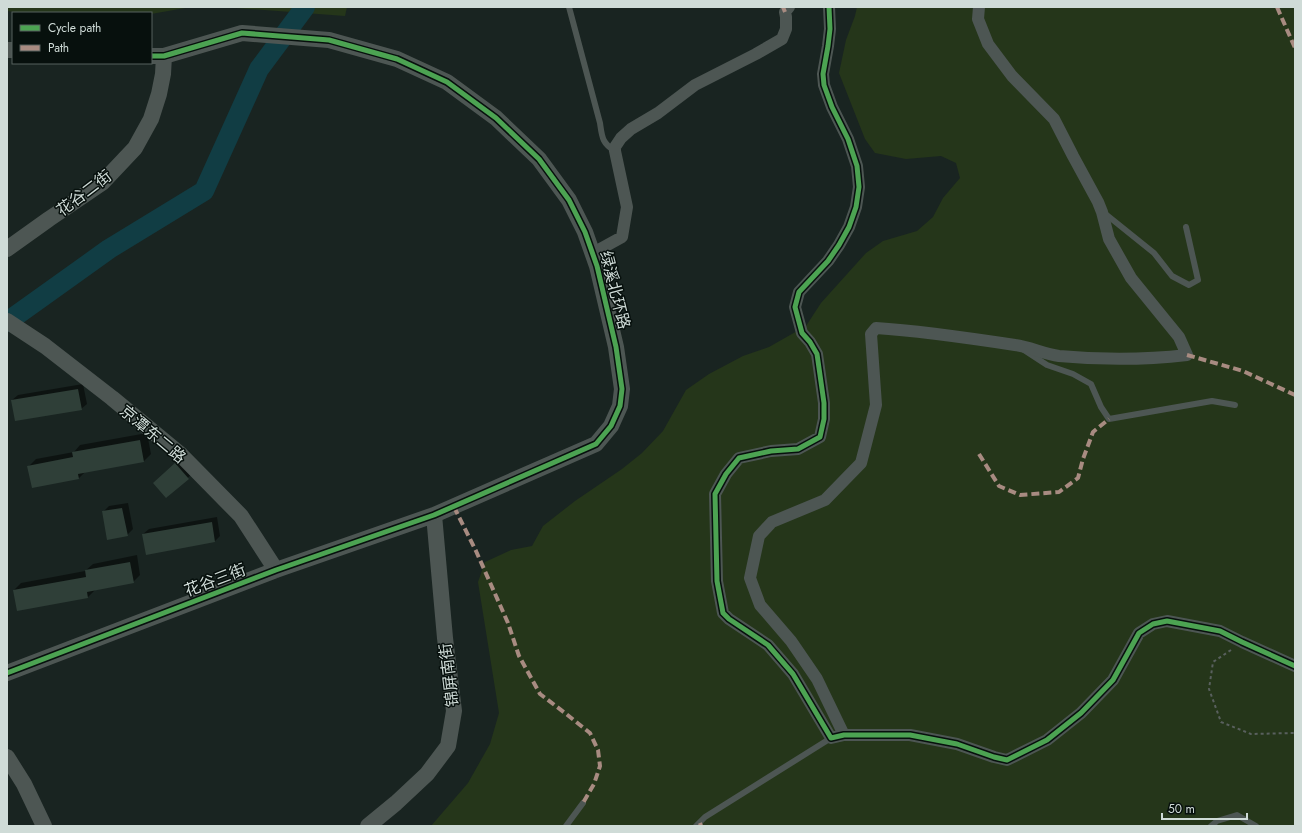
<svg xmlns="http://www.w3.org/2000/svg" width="1302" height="833" font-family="Jost,'Noto Sans SC',sans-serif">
<rect width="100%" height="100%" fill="#192421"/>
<path fill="#25361a" d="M7,7H347L345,16L236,8L191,7L151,14L22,13L7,11Z
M857,7H1295V826H431L468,783L490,744L499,713L478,582L485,562L511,550L532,546L543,526L575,501L622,469L642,453L663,431L686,390L709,374L743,356L769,347L806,326L821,303L866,253L883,241L917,231L933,217L943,198L960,178L956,163L941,156L906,159L875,153L865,139L839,73L846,40L855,16Z"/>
<path fill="#0007" d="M83,384L87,404L81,409L12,400L18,395Z
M147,433L151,454L144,461L85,472L79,478L29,466L36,459L74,452L80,445Z
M181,459L193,473L167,497L160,478Z
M128,503L133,529L127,535L103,512L109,506Z
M217,517L220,536L215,541L143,534L149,529Z
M137,555L140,575L133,582L95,590L88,597L14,590L21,583L85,571L93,564Z"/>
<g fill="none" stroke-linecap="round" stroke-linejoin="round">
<path stroke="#113d44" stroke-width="20" d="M7,322L109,249L204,191L259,69L305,7"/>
</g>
<path fill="#2f3f38" d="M78,389L82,410L15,421L11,400Z
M140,440L144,462L78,474L79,479L32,488L27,466L73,457L72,452Z
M175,463L189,479L166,498L153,483Z
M122,508L128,536L107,540L102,511Z
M212,522L215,542L146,555L142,534Z
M130,562L134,583L87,592L88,598L17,611L13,590L86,577L85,570Z"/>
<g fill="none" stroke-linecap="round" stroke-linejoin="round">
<path stroke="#59605e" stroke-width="2" stroke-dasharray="3 3" stroke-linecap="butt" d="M1231,650L1213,662L1209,689L1221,722L1251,734L1295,733"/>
<path stroke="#4d5653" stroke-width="6" d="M569,7L600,123C602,137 602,143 615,151
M1103,212L1154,253L1172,276L1189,285L1198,280L1186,227
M1024,350L1047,365L1073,374L1091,384L1101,407L1109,419L1212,401L1235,405
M566,826L583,803
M696,826L705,817L831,738
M1211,826L1217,821L1237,815L1256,826"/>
<path stroke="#4d5653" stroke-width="12" d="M829,7L830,29L828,46L823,74L824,85L832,107L848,139L857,166L859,187L856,207L849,227L839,245L828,261L799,292L795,307L802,333L810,342L817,354L824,403V419L820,437L798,449L771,451L739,458L726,474L715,494L717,581L723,613L729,619L768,645L793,674L831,738L844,735H910L957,744L994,757L1007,760L1047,740L1081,713L1113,680L1139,633L1153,624L1167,621L1220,631L1242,642L1295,666
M593,253L622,237L627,207L615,151V147L621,138L631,129L658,113L695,85L756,54L782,39L786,29V17L785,12L789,7
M844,735L817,679L791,641L760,605L750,578L759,536L772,522L825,500L861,463L876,405L871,334L876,328C922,331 969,338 1015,345C1030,347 1044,354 1059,356C1102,360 1144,360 1187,355L1179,337L1131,278L1109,239L1102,212L1098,202L1073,156L1054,119L1012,76L988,44L978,19L979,7"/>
<path stroke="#4d5653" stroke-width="16" d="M7,50H13
M7,249L49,219L102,183L135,148L151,119L159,94L163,74L164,56
M7,321L45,346L112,398L181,455L241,516L276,570
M7,673L276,570L434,515L596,444L611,426L620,406L622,389L616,347L597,266L585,232L569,200L539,159L496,118L447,82L397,59L329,40L242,33L164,56H151
M7,757L24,784L44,826
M368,826L396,803L427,774L448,746L454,711L445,638L434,515"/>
<path stroke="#a88b81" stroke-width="4" stroke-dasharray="8 4" stroke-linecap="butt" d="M783,7L785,12
M1277,7L1295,48
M1187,355L1243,371L1295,395
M979,454L999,486L1020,495L1059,492L1078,478L1083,459L1093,432L1109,419
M454,507L476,551L508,623L519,656L540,694L565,713L590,733L598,750L600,766L594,784L583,803
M700,823L701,826"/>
<defs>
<path id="cycleway" d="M829,7L830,29L828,46L823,74L824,85L832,107L848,139L857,166L859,187L856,207L849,227L839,245L828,261L799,292L795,307L802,333L810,342L817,354L824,403V419L820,437L798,449L771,451L739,458L726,474L715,494L717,581L723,613L729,619L768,645L793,674L831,738L844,735H910L957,744L994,757L1007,760L1047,740L1081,713L1113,680L1139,633L1153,624L1167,621L1220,631L1242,642L1295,666
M7,673L276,570L434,515L596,444L611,426L620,406L622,389L616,347L597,266L585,232L569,200L539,159L496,118L447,82L397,59L329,40L242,33L164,56H151"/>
</defs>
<use href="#cycleway" stroke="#07100d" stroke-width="8"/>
<use href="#cycleway" stroke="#4ca352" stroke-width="5"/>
</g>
<g text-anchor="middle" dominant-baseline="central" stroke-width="3" stroke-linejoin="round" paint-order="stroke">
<g font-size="16" fill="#cfdbd7" stroke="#07100d">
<text transform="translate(84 193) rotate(-37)">花谷二街</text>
<text transform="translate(615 290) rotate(76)">绿溪北环路</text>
<text transform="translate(153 434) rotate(40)">京潭东二路</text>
<text transform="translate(215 580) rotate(-21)">花谷三街</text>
<text transform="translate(449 675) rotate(-97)">锦屏南街</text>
</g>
</g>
<rect width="1302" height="833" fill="none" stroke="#cfdbd7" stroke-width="16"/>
<rect x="12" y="12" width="140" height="52" fill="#07100d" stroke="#57615e"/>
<rect x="20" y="25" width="20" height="6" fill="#4ca352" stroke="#57615e"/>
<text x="48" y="32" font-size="12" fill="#cfdbd7">Cycle path</text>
<rect x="20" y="45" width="20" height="6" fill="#a88b81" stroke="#57615e"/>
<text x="48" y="52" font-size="12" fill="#cfdbd7">Path</text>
<path d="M1162 813v6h85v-6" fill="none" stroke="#cfdbd7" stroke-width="2"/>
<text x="1168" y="813" font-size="12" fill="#cfdbd7" stroke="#07100d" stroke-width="3" paint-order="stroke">50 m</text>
</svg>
